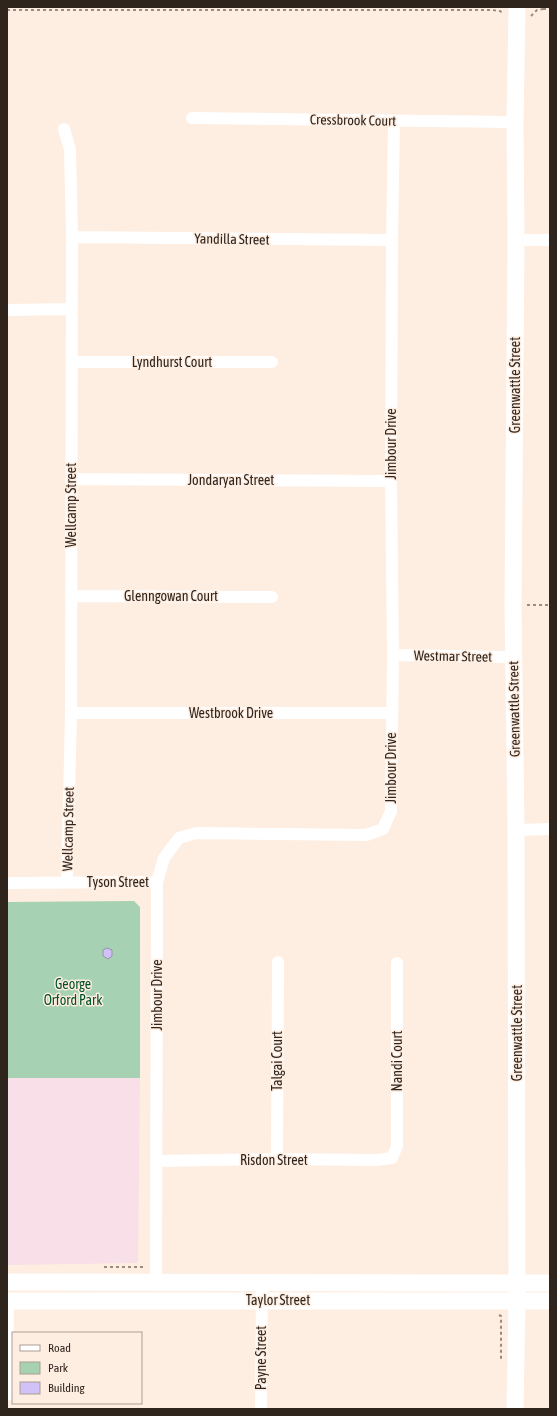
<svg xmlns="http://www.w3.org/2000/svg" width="557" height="1416" font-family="'Asap Condensed',sans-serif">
<rect width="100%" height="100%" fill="#feede1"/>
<path fill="#f8dfe8" d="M7,1078H140L138,1263L7,1265Z"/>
<path fill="#a6d1b2" d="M134,901L140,907V1078H7V902Z"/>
<path fill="#d0c1f7" stroke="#9992ad" d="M107,948L112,950V956L108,959L103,956V950Z"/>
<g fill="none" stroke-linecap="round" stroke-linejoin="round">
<path stroke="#998b81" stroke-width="2" stroke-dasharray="3 3" stroke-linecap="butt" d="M543,9H550
M7,10H492L500,11L503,13
M531,16L537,10L543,9V7
M527,605H550
M104,1267H146
M499,1315L501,1316V1360"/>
<path stroke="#fff" stroke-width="12" d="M192,118L515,122
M64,129L70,150L72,237L71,713L67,882
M72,237L392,240
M516,240H550
M7,310L71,309
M72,362H272
M71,479L391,481
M71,596L272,597
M393,655L513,657
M71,713H392
M516,830L550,829
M7,883L157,882
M277,1159L278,962
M156,1161L277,1159L377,1160L392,1158L397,1146V963
M156,1282L157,882L164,858L179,838L196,833L366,835L383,829L391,811L393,655L391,481L392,240L394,121
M7,1395L8,1301
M261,1409L262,1282"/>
<path stroke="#fff" stroke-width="17" d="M7,1282L550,1283
M7,1301H550
M515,1409L517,1301L516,830L513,606L516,240L515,122L517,10"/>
</g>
<g text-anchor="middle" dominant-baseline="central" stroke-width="3" stroke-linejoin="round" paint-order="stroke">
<g font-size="14" fill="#2f251d" stroke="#feede1">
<text transform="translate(353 120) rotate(1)">Cressbrook Court</text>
<text transform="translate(232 239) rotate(1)">Yandilla Street</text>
<text x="172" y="362">Lyndhurst Court</text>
<text transform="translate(515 385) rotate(-90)">Greenwattle Street</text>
<text transform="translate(391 444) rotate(-90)">Jimbour Drive</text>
<text x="231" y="480">Jondaryan Street</text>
<text transform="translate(71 505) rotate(-90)">Wellcamp Street</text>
<text x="171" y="596">Glenngowan Court</text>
<text transform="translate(453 656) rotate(1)">Westmar Street</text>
<text transform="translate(514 709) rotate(-91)">Greenwattle Street</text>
<text x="231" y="713">Westbrook Drive</text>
<text transform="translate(391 768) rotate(-90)">Jimbour Drive</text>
<text transform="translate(68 829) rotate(-89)">Wellcamp Street</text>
<text x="118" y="882">Tyson Street</text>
<text transform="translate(157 995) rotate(-90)">Jimbour Drive</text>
<text transform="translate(517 1033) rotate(-90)">Greenwattle Street</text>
<text transform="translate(277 1061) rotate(-90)">Talgai Court</text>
<text transform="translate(397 1061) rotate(-90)">Nandi Court</text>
<text x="274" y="1160">Risdon Street</text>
<text x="278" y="1300">Taylor Street</text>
<text transform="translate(261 1358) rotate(-90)">Payne Street</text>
</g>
<g font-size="14" fill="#005228" stroke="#feede1">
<text x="73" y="984">George<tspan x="73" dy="16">Orford Park</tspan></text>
</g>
</g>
<rect width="557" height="1416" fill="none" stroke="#2f251d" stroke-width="16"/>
<rect x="12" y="1332" width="130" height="72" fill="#feede1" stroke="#ab9d93"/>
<rect x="20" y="1345" width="20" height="6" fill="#ffffff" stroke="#ab9d93"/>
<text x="48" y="1352" font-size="12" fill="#2f251d">Road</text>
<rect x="20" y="1362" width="20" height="12" fill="#a6d1b2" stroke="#ab9d93"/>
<text x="48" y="1372" font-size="12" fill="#2f251d">Park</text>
<rect x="20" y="1382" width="20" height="12" fill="#d0c1f7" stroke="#ab9d93"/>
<text x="48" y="1392" font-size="12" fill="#2f251d">Building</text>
</svg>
